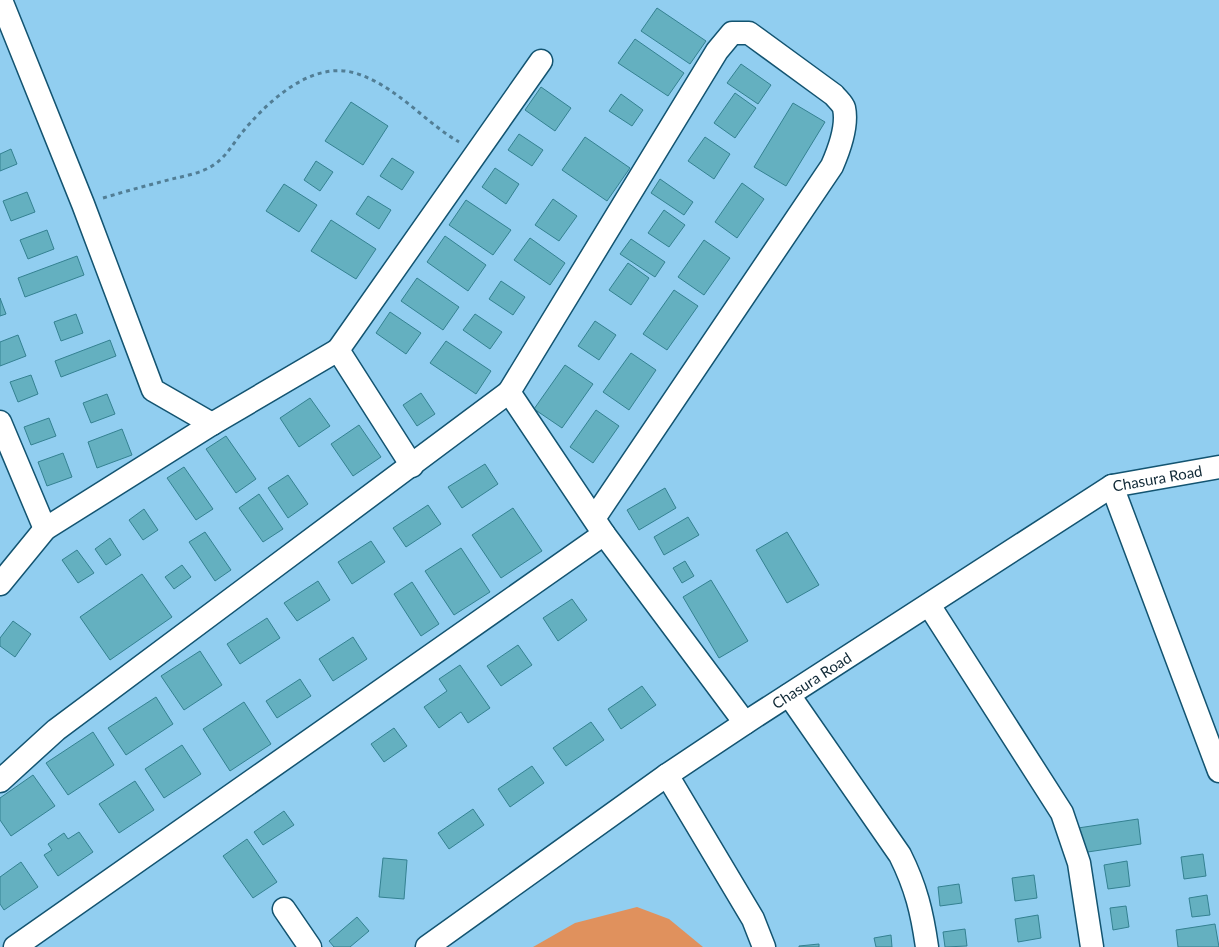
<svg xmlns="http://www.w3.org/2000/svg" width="1219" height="947" font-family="Lato,sans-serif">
<rect width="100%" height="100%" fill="#91cef0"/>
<path fill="#e0915d" d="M637,907L669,919L703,947H533L575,923Z"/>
<path fill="#64b0c0" stroke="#348191" d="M657,8L706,41L690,64L641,31Z
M635,39L684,73L668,96L618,63Z
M741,64L771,85L758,104L727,83Z
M541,87L571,108L555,131L525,110Z
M735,93L756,108L735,138L714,123Z
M621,94L643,110L632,126L609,111Z
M351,102L388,126L363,165L325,141Z
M793,103L825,122L786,186L754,167Z
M519,134L543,150L532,166L508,150Z
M585,137L630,168L607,201L562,170Z
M705,137L730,154L714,179L688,161Z
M11,149L17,164L0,171V154Z
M392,158L414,172L402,190L380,176Z
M316,161L333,172L320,191L304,180Z
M495,168L519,184L506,204L482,187Z
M660,179L693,202L684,215L651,193Z
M742,183L764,199L737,238L715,222Z
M284,184L317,205L299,232L266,211Z
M27,192L35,212L11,221L3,201Z
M368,196L391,210L379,229L356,214Z
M553,199L577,216L559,241L535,225Z
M466,200L511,230L493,255L449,225Z
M664,210L685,225L669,247L648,233Z
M331,220L376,249L356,279L311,251Z
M47,230L54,249L28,259L20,240Z
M445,236L486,265L468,291L427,262Z
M530,238L565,263L550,285L514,260Z
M631,239L665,262L655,277L620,254Z
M704,240L730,258L704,295L678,277Z
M77,256L84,275L25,297L18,278Z
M628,263L649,278L631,305L609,290Z
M417,278L459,307L443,330L401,301Z
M501,281L525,297L513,315L489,299Z
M674,290L698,306L667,350L643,334Z
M0,298L6,314L0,316Z
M390,312L421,333L406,354L376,333Z
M76,314L83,333L61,341L54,322Z
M475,314L502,332L490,349L463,330Z
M595,321L616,335L599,360L578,346Z
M18,335L26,356L0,366V342Z
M110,340L116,356L61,377L55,361Z
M446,341L491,371L476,394L430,363Z
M631,353L656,370L629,410L603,392Z
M565,365L593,384L562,428L534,409Z
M31,375L38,394L18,402L10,382Z
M421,393L435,414L417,426L403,405Z
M107,394L115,414L91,423L83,403Z
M310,398L330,426L299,447L280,418Z
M596,410L619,426L593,463L570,447Z
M49,418L56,436L31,445L24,427Z
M359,425L381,457L353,476L331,444Z
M122,429L132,455L97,468L88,442Z
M226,436L256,479L236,493L206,449Z
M63,453L72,477L47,486L38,462Z
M485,464L498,484L462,508L448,487Z
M184,467L213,509L196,520L167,478Z
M288,475L308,504L288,518L268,488Z
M665,488L676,508L639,530L627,510Z
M259,494L283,529L263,542L239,508Z
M428,505L441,524L406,547L393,528Z
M513,508L542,551L501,578L472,535Z
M144,509L158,530L143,540L129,520Z
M688,517L699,535L664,555L654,537Z
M205,532L231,570L215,581L189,542Z
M787,532L819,585L787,603L756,550Z
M110,538L121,555L106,565L95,549Z
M371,541L385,562L352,584L338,562Z
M461,548L490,592L454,615L425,571Z
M77,550L94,573L78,583L62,560Z
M685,561L694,576L682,583L673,568Z
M182,565L191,577L174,589L165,577Z
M142,574L172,617L110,660L80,617Z
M711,580L748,641L719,658L683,597Z
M318,581L330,600L297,621L284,603Z
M412,582L439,624L421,636L394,594Z
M572,599L587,620L558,641L543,618Z
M267,618L280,638L240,664L227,644Z
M13,621L31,634L15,657L0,646V638Z
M353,637L367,659L333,681L319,659Z
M518,645L532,665L501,686L487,666Z
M200,651L222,685L184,710L161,676Z
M460,665L490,708L468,723L461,712L439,728L424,707L447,691L439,679Z
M300,679L311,696L277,718L266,701Z
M642,686L656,705L621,729L608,709Z
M156,697L173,724L126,755L108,728Z
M244,702L271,744L230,771L203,729Z
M591,722L604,740L566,766L553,748Z
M394,728L407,746L384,762L371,744Z
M93,732L114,765L68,795L46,763Z
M182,745L201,774L164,798L145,769Z
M532,766L544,783L510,807L498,789Z
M33,775L55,806L11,836L0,820V798Z
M135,781L154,810L119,833L99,804Z
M473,809L484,825L449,849L438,833Z
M284,811L294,825L263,845L254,832Z
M1138,819L1141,844L1081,853L1078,828Z
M79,832L93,852L58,876L44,855L52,850L48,844L64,833L68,839Z
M247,839L277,882L253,898L223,856Z
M1203,854L1206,876L1184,879L1181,857Z
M383,858L407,860L404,899L379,897Z
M1127,861L1130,886L1108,889L1104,865Z
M21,862L38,887L4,910L0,904V877Z
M1034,875L1037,898L1015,901L1012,878Z
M959,884L962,903L940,906L938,887Z
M1207,895L1210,915L1192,917L1189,898Z
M1126,906L1129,927L1113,930L1110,908Z
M1038,915L1041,938L1018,942L1015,919Z
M357,917L369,931L350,947H334L329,941Z
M1215,924L1219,947H1178L1176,930Z
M965,929L967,946L945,947L943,932Z
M891,935L892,947H876L874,938Z
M819,944V947H799V946Z"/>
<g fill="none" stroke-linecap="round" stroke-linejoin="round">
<defs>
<g id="minor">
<path d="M1,0L83,204L153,390L212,424"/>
<path d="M338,350L541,61"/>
<path d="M509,392L717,51L732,33H749L834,95C837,99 843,104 844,108C848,126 839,150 832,166L595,517"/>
<path d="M0,422L45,529"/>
<path d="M1112,486L1219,771"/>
<path d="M0,584L45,529L212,424L338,350L412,466"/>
<path d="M929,605L1062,813L1079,863L1092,947"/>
<path d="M789,695L900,855C916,887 922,912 927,947"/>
<path d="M667,775L753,919L764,947"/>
<path d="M0,781L56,730L509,392L604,534L745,723"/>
<path d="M284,909L310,947"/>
<path d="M15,947L604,534"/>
<path id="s1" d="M427,947L667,775L745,723L1112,486L1219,467"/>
</g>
</defs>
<use href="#minor" stroke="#135471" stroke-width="25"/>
<path stroke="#527e95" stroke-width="3" stroke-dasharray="4 4" stroke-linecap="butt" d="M103,198C126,191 149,185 172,179C185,176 201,173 212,166C225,158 231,147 240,135C265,104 310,60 355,73C397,86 423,121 459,142"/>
<use href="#minor" stroke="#fff" stroke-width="22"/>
</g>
<g text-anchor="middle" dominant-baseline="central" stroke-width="4" stroke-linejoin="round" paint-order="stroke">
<g font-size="15" fill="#0f2835" stroke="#cceafb">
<text stroke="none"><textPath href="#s1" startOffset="872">Chasura Road</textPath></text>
<text stroke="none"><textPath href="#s1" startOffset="468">Chasura Road</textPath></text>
</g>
</g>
</svg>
